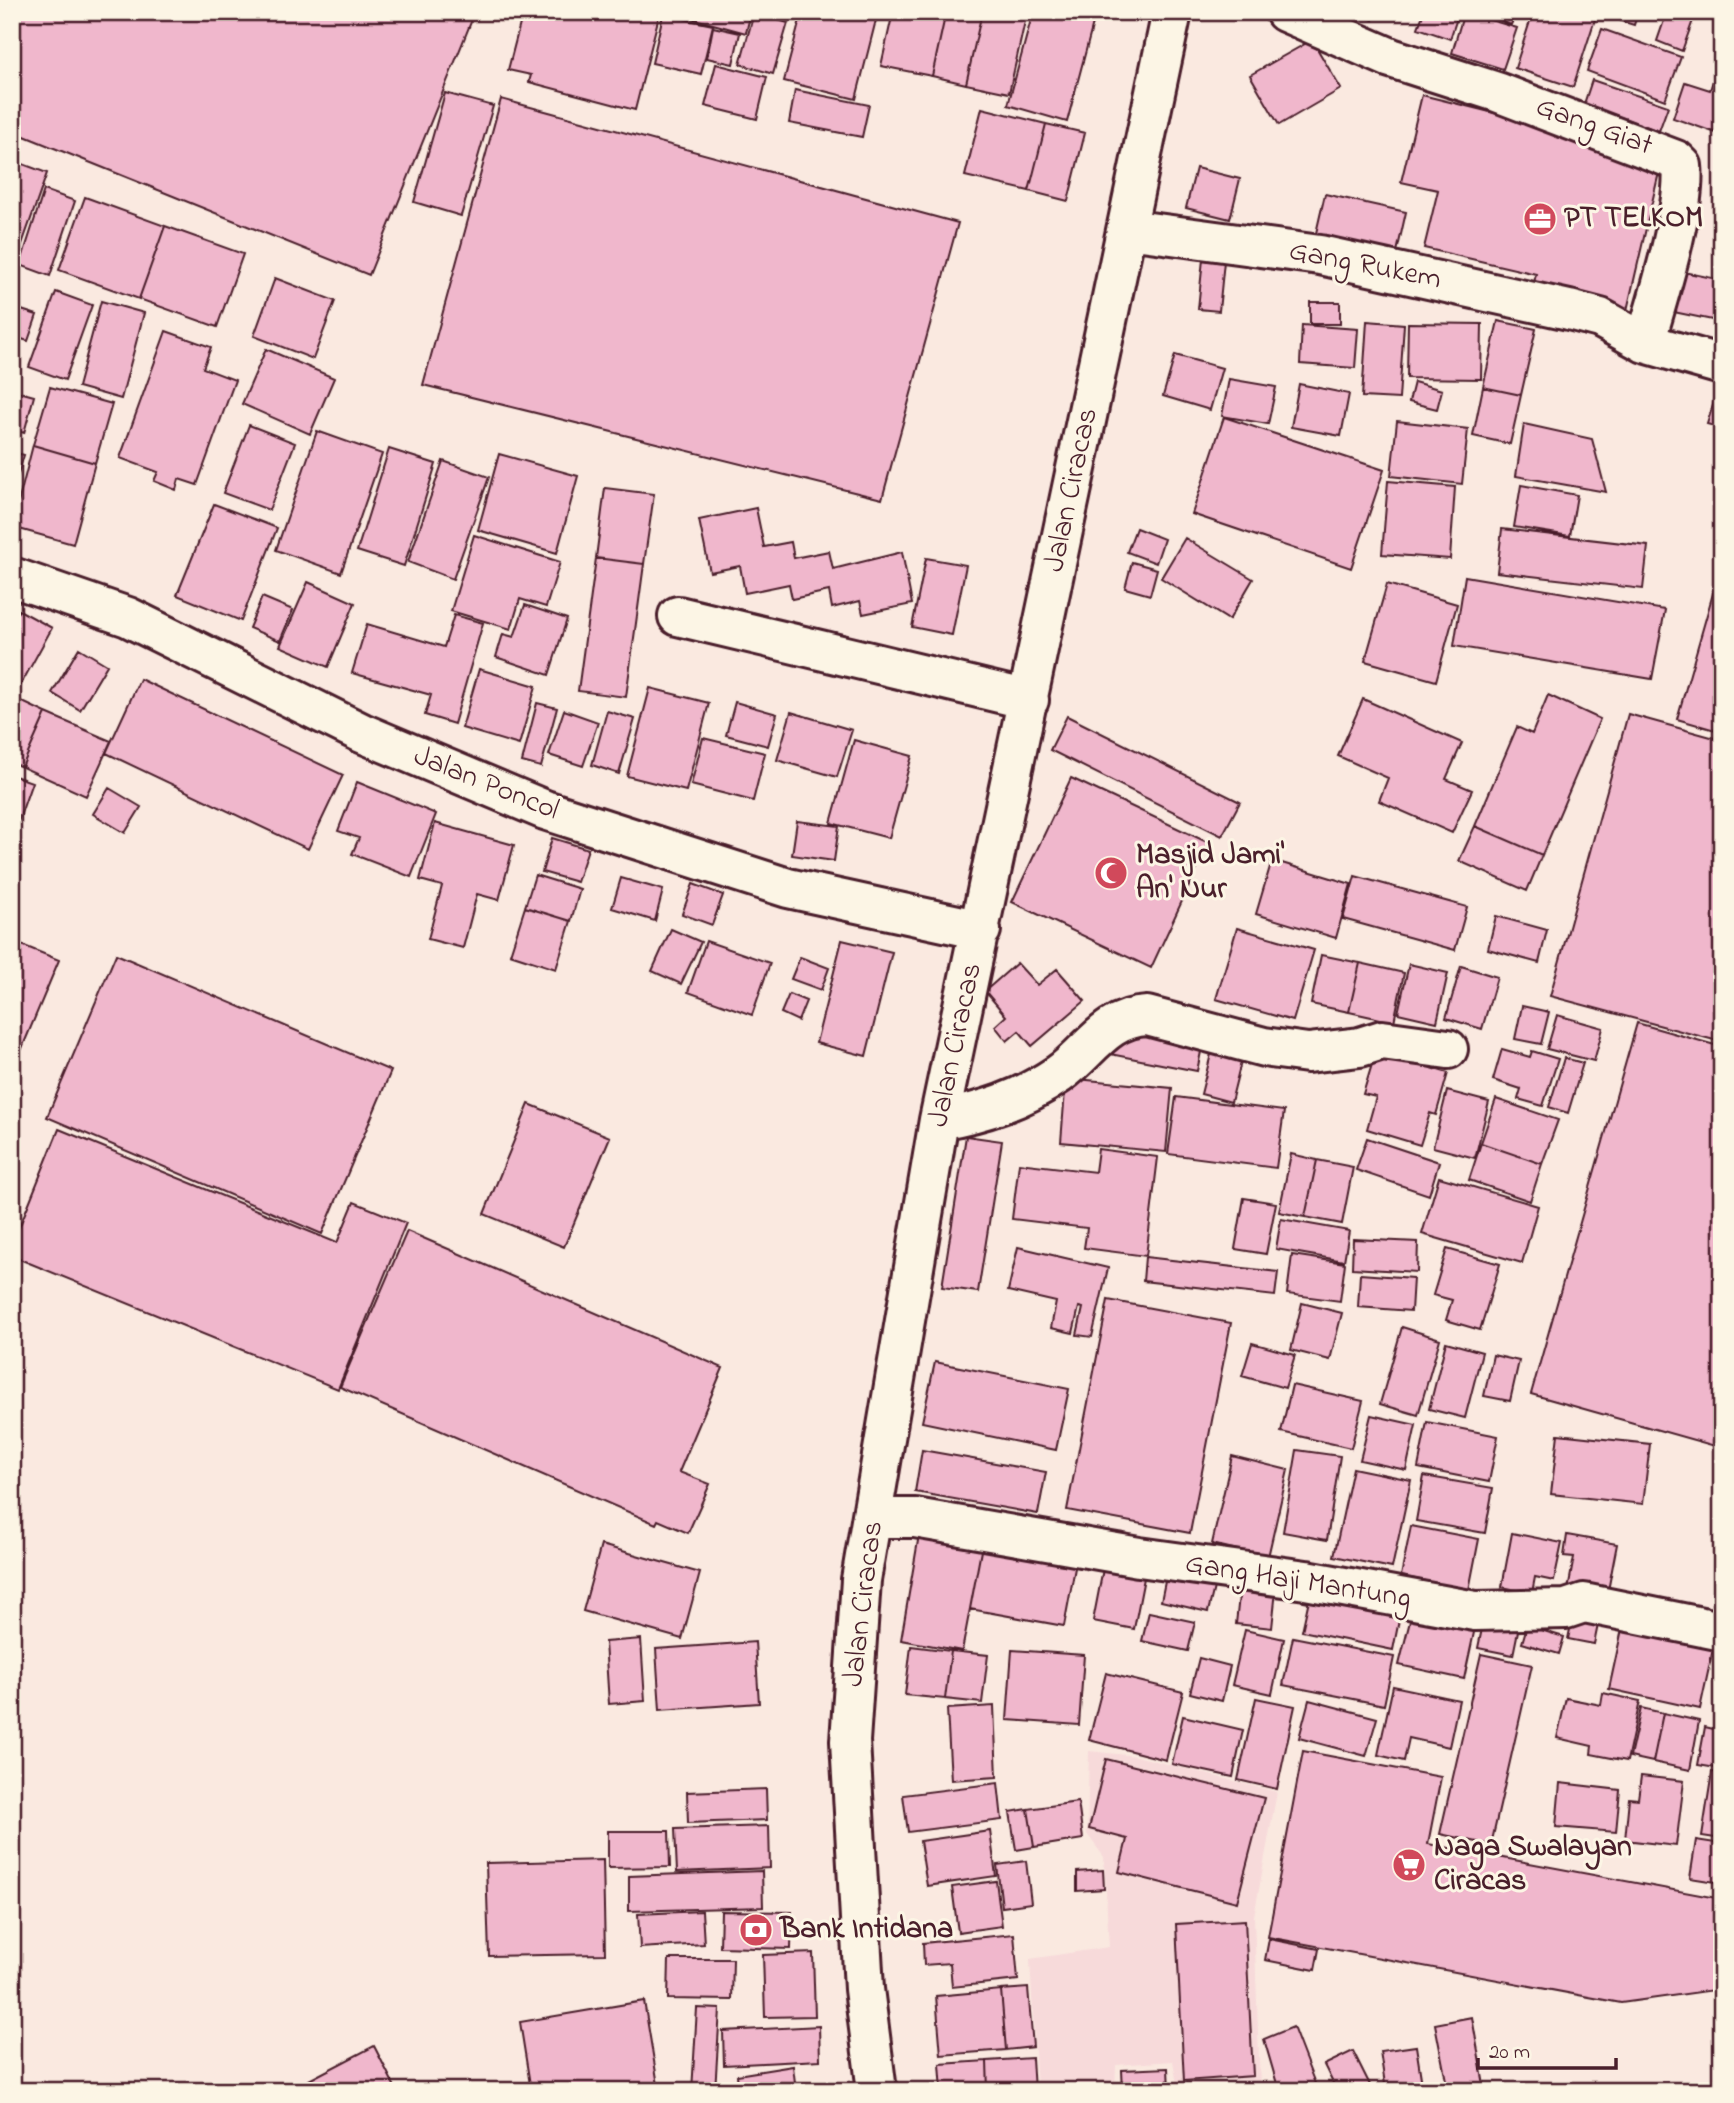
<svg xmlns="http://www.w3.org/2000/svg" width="1734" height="2103" font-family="'Indie Flower',sans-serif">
<rect width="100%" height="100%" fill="#fae9e0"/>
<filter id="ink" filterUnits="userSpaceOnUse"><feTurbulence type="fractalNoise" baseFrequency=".0143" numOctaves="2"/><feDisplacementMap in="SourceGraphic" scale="14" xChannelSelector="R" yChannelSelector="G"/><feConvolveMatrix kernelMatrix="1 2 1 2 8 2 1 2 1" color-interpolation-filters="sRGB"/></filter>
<g filter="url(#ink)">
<path fill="#f7dada" d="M1089,1751L1136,1756L1277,1792L1254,1916L1260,2088L1178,2090L1173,2061L1116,2065L1115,2091H1037L1030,1959L1109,1947L1104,1857L1087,1834Z"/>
<path fill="#f0b7cc" stroke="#4a1f2b" stroke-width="2" d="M12,12H475L369,275L12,131Z
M523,12H660L635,110L529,82L531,75L508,70Z
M669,12H751L746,33Z
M802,12H878L856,99L784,81Z
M893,12H946L932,76L881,66Z
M946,12H982L966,84L932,76Z
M982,12H1027L1009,93L966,84Z
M1033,12H1064L1094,20L1067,122L1008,105Z
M1353,12H1376L1373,20Z
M1424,12H1459L1450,39L1418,28Z
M1464,12L1517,28L1503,69L1452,53Z
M1481,12H1516L1511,25Z
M1533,12H1585L1596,16L1573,87L1515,68Z
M1624,12H1638L1634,25L1621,21Z
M1667,12H1696L1682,51L1657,41Z
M754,13L788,23L773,74L740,64Z
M663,15L713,25L701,74L652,63Z
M713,27L740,33L733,64L707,58Z
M1602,29L1681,57L1665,100L1587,71Z
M1312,40L1341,89L1279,125L1250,75Z
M1722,53V135L1673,118L1685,82L1710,90Z
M716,64L767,77L757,119L705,106Z
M1592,80L1668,106L1659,131L1584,104Z
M795,90L869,105L862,137L789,123Z
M445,93L493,106L461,216L414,202Z
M1422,95L1663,155L1625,319L1531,296L1536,274L1424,248L1438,190L1401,182Z
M501,99L958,223L882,499L423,385Z
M982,108L1046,124L1029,191L965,176Z
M1046,124L1085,133L1068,201L1029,191Z
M12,160L47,173L14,267L12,266Z
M1196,168L1240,179L1230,219L1186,208Z
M44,190L75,201L50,276L20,265Z
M1325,194L1406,212L1395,261L1314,242Z
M85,197L165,226L139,299L59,270Z
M165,226L243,254L217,327L139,299Z
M1204,249L1225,251L1219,311L1198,309Z
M1674,270L1722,280V322L1664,310Z
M275,278L335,301L313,359L254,336Z
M56,292L92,305L65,380L29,367Z
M101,301L144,313L121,399L78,387Z
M1310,302H1340V324H1310Z
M12,307L37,315L28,341L12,336Z
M1367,321L1404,324L1399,399L1362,397Z
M1498,321L1536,329L1521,395L1483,387Z
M1408,323L1482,324L1481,379L1407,378Z
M1302,325L1358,329L1355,368L1300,364Z
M166,331L211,347L203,368L235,380L197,485L179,479L176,490L154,481L158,472L120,458Z
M266,349L334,378L310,434L242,404Z
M1175,355L1222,368L1210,410L1163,396Z
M1229,379L1276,387L1268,424L1222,416Z
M1414,382L1442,390L1437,409L1409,402Z
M1299,384L1349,394L1341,436L1291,427Z
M1719,386L1722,387V428L1707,424Z
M50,387L112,404L95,463L33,445Z
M1483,387L1521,395L1510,444L1473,436Z
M12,390L34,396L24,433L12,429Z
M1224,417L1384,470L1351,568L1192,514Z
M1397,421L1468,429L1462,484L1391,476Z
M1524,424L1592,439L1606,492L1516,476Z
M249,425L295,443L269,510L223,493Z
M317,431L382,454L341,573L276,550Z
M33,445L95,463L73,544L12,527Z
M389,449L436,464L404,566L357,551Z
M12,452L24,455L12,494Z
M499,454L578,476L557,553L478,530Z
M443,461L489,477L453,579L408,562Z
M1388,481L1455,487L1450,559L1382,554Z
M1521,485L1577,495L1570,536L1514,527Z
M605,488L654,494L644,564L596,558Z
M214,504L277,528L241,621L177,595Z
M756,508L764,547L791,542L794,558L829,551L833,569L902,552L912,604L863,614L860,601L832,608L829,591L792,599L789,584L745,593L740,566L710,572L699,520Z
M1136,528L1164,539L1156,563L1127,552Z
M1502,529L1648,546L1643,589L1497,572Z
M474,535L560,562L546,607L520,599L511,629L451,611Z
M1185,538L1253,579L1229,620L1161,578Z
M596,558L644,564L626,697L578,691Z
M926,558L966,565L952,635L912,627Z
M1132,562L1157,569L1150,595L1125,588Z
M1720,569H1722V732L1677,719Z
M1465,576L1665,610L1652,679L1454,646Z
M308,582L355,603L328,667L280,646Z
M1387,584L1457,604L1436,681L1365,661Z
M262,597L293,610L280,641L249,628Z
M525,605L567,619L549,675L496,657L503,634L514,637Z
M19,610L52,628L19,688L12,685V622Z
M454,615L483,623L454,724L425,715L431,695L352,673L367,624L444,647Z
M79,648L107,665L80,710L52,693Z
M479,669L536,686L519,745L462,728Z
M140,679L343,775L308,849L106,753Z
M650,688L709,703L686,791L627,776Z
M1548,695L1600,719L1542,855L1475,826L1517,727L1532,734Z
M12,697L46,713L22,767L12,763Z
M1363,699L1462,743L1446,779L1472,790L1452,833L1379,801L1388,778L1338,756Z
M735,702L777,714L768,746L726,735Z
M537,703L557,708L541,767L522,762Z
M564,710L598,722L583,766L549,755Z
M607,711L635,719L619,774L592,765Z
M791,712L852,730L837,777L777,760Z
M46,713L111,741L86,796L22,767Z
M1628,714L1722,740V1028L1718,1041L1550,996Z
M1067,716L1240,802L1222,836L1050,750Z
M703,738L765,753L753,801L691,785Z
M854,740L912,756L889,838L831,823Z
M12,775L32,782L12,839Z
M1071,778L1209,843L1151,968L1012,902Z
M357,782L436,814L411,877L352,854L359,838L338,831Z
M109,788L141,807L125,833L93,814Z
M797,821L839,826L834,861L792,855Z
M435,823L514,845L499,900L477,894L463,948L428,939L442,886L420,880Z
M1475,826L1542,855L1527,891L1459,861Z
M552,838L588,849L577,882L542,872Z
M1272,860L1351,884L1336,938L1256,914Z
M535,875L580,889L571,921L525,907Z
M1355,876L1467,907L1455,950L1343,919Z
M621,878L663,890L655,921L612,908Z
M693,884L723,895L712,925L682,914Z
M525,907L571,921L556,969L510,954Z
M1496,916L1547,930L1539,963L1488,949Z
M1237,928L1314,950L1293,1021L1216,999Z
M671,929L701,942L681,984L652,971Z
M842,940L892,952L866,1056L816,1043Z
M12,941L59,960L12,1072Z
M706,941L770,963L752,1015L688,992Z
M116,954L391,1071L322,1234L47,1117Z
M1321,955L1360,963L1349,1012L1311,1004Z
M800,957L829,968L821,990L791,979Z
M1017,963L1037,985L1057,969L1085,1001L1032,1046L1019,1031L1007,1041L995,1026L1006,1016L985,991Z
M1360,963L1404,973L1394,1022L1349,1012Z
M1409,964L1448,973L1437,1022L1398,1013Z
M1461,966L1497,977L1482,1029L1446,1018Z
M789,994L806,1001L798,1021L781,1013Z
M1522,1006L1549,1012L1541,1044L1515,1039Z
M1557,1015L1603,1028L1594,1061L1547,1049Z
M1637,1023L1722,1047V1448L1531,1394Z
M1116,1025L1203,1042L1197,1071L1110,1054Z
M1213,1046L1243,1054L1231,1102L1201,1094Z
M1502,1049L1530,1057L1532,1051L1558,1059L1543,1106L1518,1099L1521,1089L1493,1080Z
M1376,1051L1448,1073L1436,1115L1430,1113L1420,1145L1367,1129L1376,1097L1363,1094Z
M1564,1058L1583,1063L1568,1113L1549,1107Z
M1066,1078L1172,1088L1166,1152L1061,1142Z
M1447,1091L1489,1102L1475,1158L1433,1147Z
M1176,1097L1284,1111L1276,1168L1168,1154Z
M1496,1099L1558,1120L1542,1164L1481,1143Z
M529,1104L610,1137L564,1247L484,1214Z
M59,1129L337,1243L354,1202L406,1223L338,1389L12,1256V1245Z
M966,1136L1002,1141L978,1292L942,1287Z
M1367,1138L1439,1162L1429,1195L1356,1170Z
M1481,1143L1542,1164L1530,1201L1469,1180Z
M1098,1149L1158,1157L1146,1256L1084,1248L1087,1228L1012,1219L1019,1163L1095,1172Z
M1291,1154L1317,1160L1305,1217L1279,1212Z
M1317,1160L1353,1167L1342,1224L1305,1217Z
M1439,1177L1538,1206L1522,1263L1422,1234Z
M1244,1198L1276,1203L1266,1254L1235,1249Z
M1281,1219L1349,1231L1344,1261L1276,1249Z
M407,1231L723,1368L679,1472L710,1484L688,1533L658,1520L656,1524L340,1387Z
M1353,1239L1418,1242L1417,1272L1352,1268Z
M1018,1247L1108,1268L1092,1337L1077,1335L1083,1308L1079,1307L1073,1333L1051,1328L1056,1302L1008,1291Z
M1447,1249L1500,1264L1480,1330L1446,1320L1452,1300L1433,1295Z
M1292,1255L1345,1263L1340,1301L1287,1294Z
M1145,1257L1278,1272L1275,1296L1143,1281Z
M1360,1274L1413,1278L1411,1311L1358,1307Z
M1108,1300L1231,1323L1190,1533L1067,1510Z
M1302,1303L1342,1313L1330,1360L1291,1350Z
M1402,1327L1440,1339L1418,1415L1380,1404Z
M1446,1342L1482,1352L1465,1418L1429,1409Z
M1252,1343L1295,1355L1285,1388L1242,1376Z
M1493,1355L1519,1361L1510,1401L1484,1396Z
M935,1362L1069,1389L1056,1450L922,1422Z
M1292,1385L1363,1401L1351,1448L1281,1432Z
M1371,1415L1416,1425L1406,1470L1360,1460Z
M1427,1422L1498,1436L1489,1482L1418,1468Z
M1558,1434L1650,1444L1643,1504L1551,1494Z
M922,1450L1046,1472L1038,1514L915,1492Z
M1297,1450L1340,1456L1327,1540L1283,1532Z
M1232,1456L1288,1470L1268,1557L1212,1544Z
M1353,1468L1411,1480L1392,1568L1334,1556Z
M1424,1476L1493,1488L1485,1533L1416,1521Z
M1411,1526L1479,1539L1469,1590L1401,1576Z
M920,1529L983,1540L962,1651L901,1640Z
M1512,1533L1562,1543L1554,1581L1535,1577L1532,1593L1502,1587Z
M1567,1535L1617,1544L1606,1601L1567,1595L1574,1557L1564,1556Z
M983,1540L1077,1557L1064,1626L970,1609Z
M601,1545L700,1573L682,1639L583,1611Z
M1168,1567L1216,1579L1208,1612L1161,1601Z
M1103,1569L1144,1578L1134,1629L1093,1621Z
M1241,1577L1277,1581L1272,1628L1236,1624Z
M1312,1586L1402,1605L1393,1650L1302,1631Z
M1413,1609L1476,1623L1464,1679L1399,1665Z
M1574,1610L1600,1615L1594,1644L1568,1639Z
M1149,1612L1195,1622L1188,1651L1142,1641Z
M1485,1614L1520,1621L1513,1655L1478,1648Z
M1527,1626L1564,1637L1559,1654L1522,1643Z
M1622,1629L1713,1649L1700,1709L1609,1689Z
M1245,1630L1284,1639L1272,1694L1232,1685Z
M1293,1637L1394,1657L1384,1705L1283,1685Z
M641,1639L645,1701L609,1704L605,1642Z
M755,1642L759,1703L660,1710L656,1649Z
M911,1646L951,1651L945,1699L905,1695Z
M1012,1650L1084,1655L1079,1725L1007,1720Z
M951,1651L988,1655L982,1703L945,1699Z
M1481,1654L1532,1665L1491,1845L1440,1834Z
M1199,1658L1230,1666L1222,1701L1190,1693Z
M1106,1673L1183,1692L1166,1760L1089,1740Z
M1393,1686L1459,1700L1449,1747L1409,1738L1404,1761L1378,1755Z
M1603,1693L1640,1701L1627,1761L1591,1754L1592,1746L1557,1738L1566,1698L1601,1705Z
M1256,1698L1295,1706L1277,1789L1238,1780Z
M1309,1700L1377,1718L1366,1756L1299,1738Z
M994,1706L997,1777L951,1780L947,1709Z
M1641,1708L1663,1713L1653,1762L1630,1757Z
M1663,1713L1699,1721L1690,1770L1653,1762Z
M1183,1716L1243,1730L1233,1777L1172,1764Z
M1705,1727L1722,1731V1769L1698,1765Z
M1303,1751L1441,1777L1428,1844L1722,1899V1989L1621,2003L1268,1937Z
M1106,1759L1264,1798L1237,1902L1119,1872L1127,1839L1089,1829Z
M1712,1772L1722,1773V1839L1702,1836Z
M1641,1776L1684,1781L1676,1846L1625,1840L1629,1798L1638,1799Z
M998,1783L1002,1820L908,1832L903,1795Z
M1560,1783L1620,1790L1616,1832L1556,1827Z
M766,1789L767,1820L688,1823L687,1792Z
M1078,1802L1083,1839L1034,1847L1028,1809Z
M1028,1809L1034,1847L1016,1850L1010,1812Z
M769,1826L770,1868L677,1872L675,1829Z
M608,1831H669L670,1867L608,1868Z
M990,1831L996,1876L927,1886L920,1841Z
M1696,1840L1722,1844V1883L1690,1878Z
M603,1860L605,1954L489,1956L486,1863Z
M1026,1861L1031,1903L1002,1907L997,1865Z
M1103,1870L1104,1889L1077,1891V1872Z
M762,1871L763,1907L629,1911V1876Z
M996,1881L1002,1926L958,1932L952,1887Z
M702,1911L704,1944L640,1948L638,1914Z
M721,1911L792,1912L791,1949L720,1947Z
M1245,1920L1253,2076L1184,2081L1176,1924Z
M1014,1934L1018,1980L952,1987L950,1963L924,1965L923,1943Z
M1269,1939L1319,1949L1315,1970L1265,1960Z
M813,1953L815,2016L765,2017L763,1955Z
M669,1959H733L732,2000L668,1999Z
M1028,1988L1033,2047L1006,2050L1001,1990Z
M1001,1990L1006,2050L941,2055L936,1996Z
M644,2001L659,2091H531L520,2022Z
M697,2008L720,2009L715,2091H692Z
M1472,2017L1485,2091H1448L1435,2024Z
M819,2026L820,2060L724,2065L723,2031Z
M1293,2027L1310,2071L1318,2091H1270L1277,2084L1264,2039Z
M374,2046L397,2091H288Z
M1416,2046L1423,2091H1386L1380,2051Z
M1353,2051L1373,2091H1322L1334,2085L1324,2065Z
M1032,2058L1034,2091H988L987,2061Z
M987,2061L988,2091H942L940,2064Z
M793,2066L796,2091H739L737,2075Z
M1168,2068L1169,2091H1123L1122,2070Z"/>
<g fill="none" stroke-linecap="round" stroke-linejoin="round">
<defs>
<path id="minor" d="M1285,12L1391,58L1497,92L1676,160L1682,166C1687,207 1657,301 1645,343
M1127,229L1320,255L1569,310L1600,318L1645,343L1722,365
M12,577L128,617L362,733L545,810L788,888L981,930
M678,616L1029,700
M939,1120C984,1112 1021,1100 1059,1074C1090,1052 1105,1018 1147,1016L1264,1047L1308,1053L1360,1047L1382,1040L1448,1049
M873,1518H915L1139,1557L1306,1580L1475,1611L1566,1609L1584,1603L1722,1631
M877,2091L864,1989L850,1741L861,1580L939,1120L1172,12"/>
</defs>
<use href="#minor" stroke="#4a1f2b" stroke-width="44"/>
<use href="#minor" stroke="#fcf5e5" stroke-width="38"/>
</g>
</g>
<defs>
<symbol id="office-disc" viewBox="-11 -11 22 22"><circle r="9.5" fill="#d1495b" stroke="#fcf5e5"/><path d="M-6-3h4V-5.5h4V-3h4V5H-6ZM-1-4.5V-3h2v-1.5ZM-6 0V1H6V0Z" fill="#fff"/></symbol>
<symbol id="mosque-disc" viewBox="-11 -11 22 22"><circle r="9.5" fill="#d1495b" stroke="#fcf5e5"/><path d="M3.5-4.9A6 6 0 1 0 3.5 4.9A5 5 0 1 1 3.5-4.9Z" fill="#fff"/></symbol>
<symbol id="supermarket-disc" viewBox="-11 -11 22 22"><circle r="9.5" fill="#d1495b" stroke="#fcf5e5"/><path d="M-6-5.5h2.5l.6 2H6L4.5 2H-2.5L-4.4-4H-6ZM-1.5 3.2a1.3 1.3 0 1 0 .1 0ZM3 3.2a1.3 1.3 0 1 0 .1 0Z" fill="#fff"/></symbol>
<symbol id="bank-disc" viewBox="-11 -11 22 22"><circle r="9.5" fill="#d1495b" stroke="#fcf5e5"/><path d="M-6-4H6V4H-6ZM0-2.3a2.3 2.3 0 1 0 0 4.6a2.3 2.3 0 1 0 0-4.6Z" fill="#fff"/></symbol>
</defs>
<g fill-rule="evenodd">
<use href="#office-disc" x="1521" y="200" width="38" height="38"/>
<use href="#mosque-disc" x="1092" y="854" width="38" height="38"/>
<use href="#supermarket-disc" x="1390" y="1846" width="38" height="38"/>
<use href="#bank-disc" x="737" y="1911" width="38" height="38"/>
</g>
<g text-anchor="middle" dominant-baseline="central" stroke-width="6" stroke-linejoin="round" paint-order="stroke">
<g font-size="30" fill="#4a1f2b" stroke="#fcf5e5">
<text transform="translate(1594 127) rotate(20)">Gang Giat</text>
<text transform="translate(1365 266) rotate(11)">Gang Rukem</text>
<text transform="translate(1072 490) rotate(-78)">Jalan Ciracas</text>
<text transform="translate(486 784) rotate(22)">Jalan Poncol</text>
<text transform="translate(956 1045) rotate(-78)">Jalan Ciracas</text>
<text transform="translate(1298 1582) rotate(9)">Gang Haji Mantung</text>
<text transform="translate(864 1604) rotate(-83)">Jalan Ciracas</text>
</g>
<g font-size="30" font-weight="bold" fill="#4a1f2b" stroke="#fcf5e5" text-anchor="start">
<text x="1564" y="219">PT TELKOM</text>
<text x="1136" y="856">Masjid Jami'<tspan x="1136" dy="34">An' Nur</tspan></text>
<text x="1434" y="1848">Naga Swalayan<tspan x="1434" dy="34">Ciracas</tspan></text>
<text x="780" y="1930">Bank Intidana</text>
</g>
</g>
<rect width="1734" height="2103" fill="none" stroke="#fcf5e5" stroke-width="42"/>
<rect x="21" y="21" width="1692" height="2061" fill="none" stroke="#4a1f2b" stroke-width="2.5" filter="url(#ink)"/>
<path d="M1478 2058v10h138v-10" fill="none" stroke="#4a1f2b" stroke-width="3.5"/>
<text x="1489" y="2058" font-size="21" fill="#4a1f2b" stroke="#fcf5e5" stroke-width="5" paint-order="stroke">20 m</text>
</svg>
